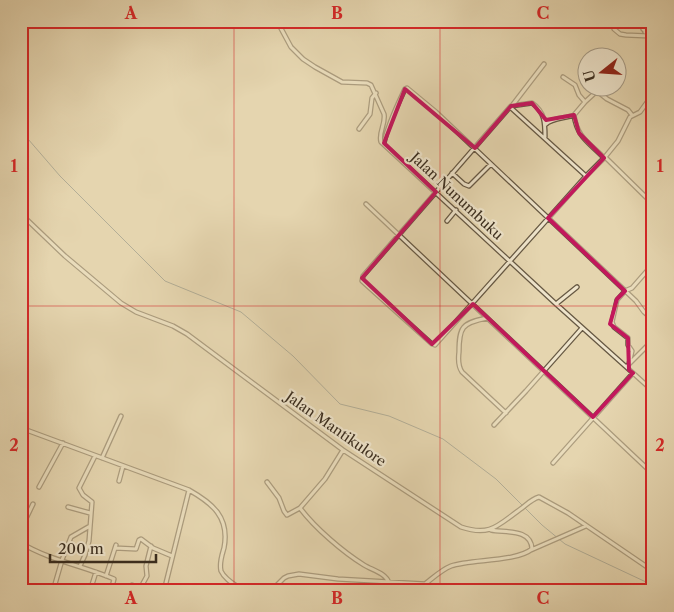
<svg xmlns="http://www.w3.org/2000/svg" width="674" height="612" font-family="'Libre Caslon Text',serif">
<rect width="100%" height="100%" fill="#e5d5af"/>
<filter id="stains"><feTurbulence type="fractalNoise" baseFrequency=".004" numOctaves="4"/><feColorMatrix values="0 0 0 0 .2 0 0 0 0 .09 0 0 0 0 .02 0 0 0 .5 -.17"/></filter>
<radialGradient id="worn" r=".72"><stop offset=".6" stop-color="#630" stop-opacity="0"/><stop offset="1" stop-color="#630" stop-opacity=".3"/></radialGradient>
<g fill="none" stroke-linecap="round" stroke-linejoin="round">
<path stroke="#757f7a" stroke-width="1" d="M21,134L28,139L60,176L165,281L241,312L293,356L340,404L389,416L443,439L496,479L542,525L565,544L646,582L651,591"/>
<defs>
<path id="minor" d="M277,21L291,47L303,59L315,67L342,82L367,83L371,85L384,114C386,124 378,133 381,142L556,304L653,391
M614,21V29L620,34L626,35L649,36
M640,21L643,29L653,37
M645,32L653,24
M563,77L575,85L579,95L585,102L597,91L607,99L628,110L632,115
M648,101L653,103
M585,102L574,115C577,138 590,143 604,158
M511,106L532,103C545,112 545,123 545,137
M511,107L544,64
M545,125C553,117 565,119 574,115
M359,129L370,114L372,98L376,93
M384,143C388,124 397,106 405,89L407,88L436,112L636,301L644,312L653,320
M605,157L618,141L630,117L640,112L653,94
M452,173L464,184L469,186L491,164
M586,176L510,107L363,276L362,281L432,344L435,345L586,176L605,157L653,204
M366,204L653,474
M21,214L65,256L121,303L136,312L173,326L187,334L343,450L461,527C491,537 498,525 522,508C527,504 532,499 539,497L568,513L653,571
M447,221L456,210
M556,304L577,287
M487,318C462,323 459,327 459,352C458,360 458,366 462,372L506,413
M629,364L632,351L628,345V338L614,327L612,322L617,300L625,291L632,288L653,264
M628,365L653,340
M494,425L526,391L582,328
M21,428L189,490C212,503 230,517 224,548C222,555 219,563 221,571C225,580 236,585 244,591
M343,450L325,479L300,508C315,528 343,552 364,565C372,570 386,573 389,583
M102,458L121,416
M553,463L633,373
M119,481L123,466
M267,482L279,498L284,511L287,515L300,508
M39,487L63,443
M651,503L648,497L653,479
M68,507L90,513
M21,529L33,504
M21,543C49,560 83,566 114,579L111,591
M115,548L136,549L139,540L141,539L153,548L172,556
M531,550L586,526
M80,566L85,555L89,541L92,502L83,495L79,488L95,456
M106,576L116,545
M141,587L147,576L146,566L151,546
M53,591L62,560L71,537L90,526
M90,591L96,572
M126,591L132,585L150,591
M164,591L189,490
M271,591L284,578L288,576L299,574L338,579L425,584C433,578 441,570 451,566C471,559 516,562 532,549C531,528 504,533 491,530"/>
</defs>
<use href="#minor" stroke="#665843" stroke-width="5.5"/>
<use href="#minor" stroke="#eee4cb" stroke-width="3"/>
</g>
<path d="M0 0H674V612H0ZM405,89L475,148L511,106L532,103L546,120L574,115L579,133L604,158L548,218L625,291L617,299L610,324L628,338L629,370L633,373L593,417L473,304L432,344L362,278L436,192L384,143Z" fill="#e5d5af" fill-opacity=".55" fill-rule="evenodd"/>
<path fill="none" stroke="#c2185b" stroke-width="4" stroke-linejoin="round" d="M405,89L475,148L511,106L532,103L546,120L574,115L579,133L604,158L548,218L625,291L617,299L610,324L628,338L629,370L633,373L593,417L473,304L432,344L362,278L436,192L384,143Z"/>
<path fill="none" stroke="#d62828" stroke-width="1" stroke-opacity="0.55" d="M234,21V591M440,21V591M21,306H653"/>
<g text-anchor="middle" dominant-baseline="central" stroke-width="4.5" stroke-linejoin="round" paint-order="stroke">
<g font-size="14" fill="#3b2e1f" stroke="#eee4cb">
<text transform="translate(457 196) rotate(43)">Jalan Nunumbuku</text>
<text transform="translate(336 429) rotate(35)">Jalan Mantikulore</text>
</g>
</g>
<rect width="674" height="612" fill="none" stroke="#e5d5af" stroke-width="55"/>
<g transform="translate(602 72) rotate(253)"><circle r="24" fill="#eee4cb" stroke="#a69b86"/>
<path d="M0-4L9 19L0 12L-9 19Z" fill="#8f2418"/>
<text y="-8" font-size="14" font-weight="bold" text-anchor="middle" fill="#3b2e1f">U</text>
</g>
<path d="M50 554v8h106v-8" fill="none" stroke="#3b2e1f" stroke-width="2.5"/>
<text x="58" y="554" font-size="15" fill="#3b2e1f" stroke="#eee4cb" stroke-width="4" paint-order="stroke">200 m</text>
<rect x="28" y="28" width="618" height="556" fill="none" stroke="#d62828" stroke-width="2"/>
<g font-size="16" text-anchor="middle" font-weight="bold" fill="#d62828">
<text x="131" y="19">A</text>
<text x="337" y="19">B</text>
<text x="543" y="19">C</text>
<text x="14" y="172">1</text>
<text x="660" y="172">1</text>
<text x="14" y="451">2</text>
<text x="660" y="451">2</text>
<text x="131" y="604">A</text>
<text x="337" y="604">B</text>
<text x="543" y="604">C</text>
</g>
<rect width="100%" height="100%" filter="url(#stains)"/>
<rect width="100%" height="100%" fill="url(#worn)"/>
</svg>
